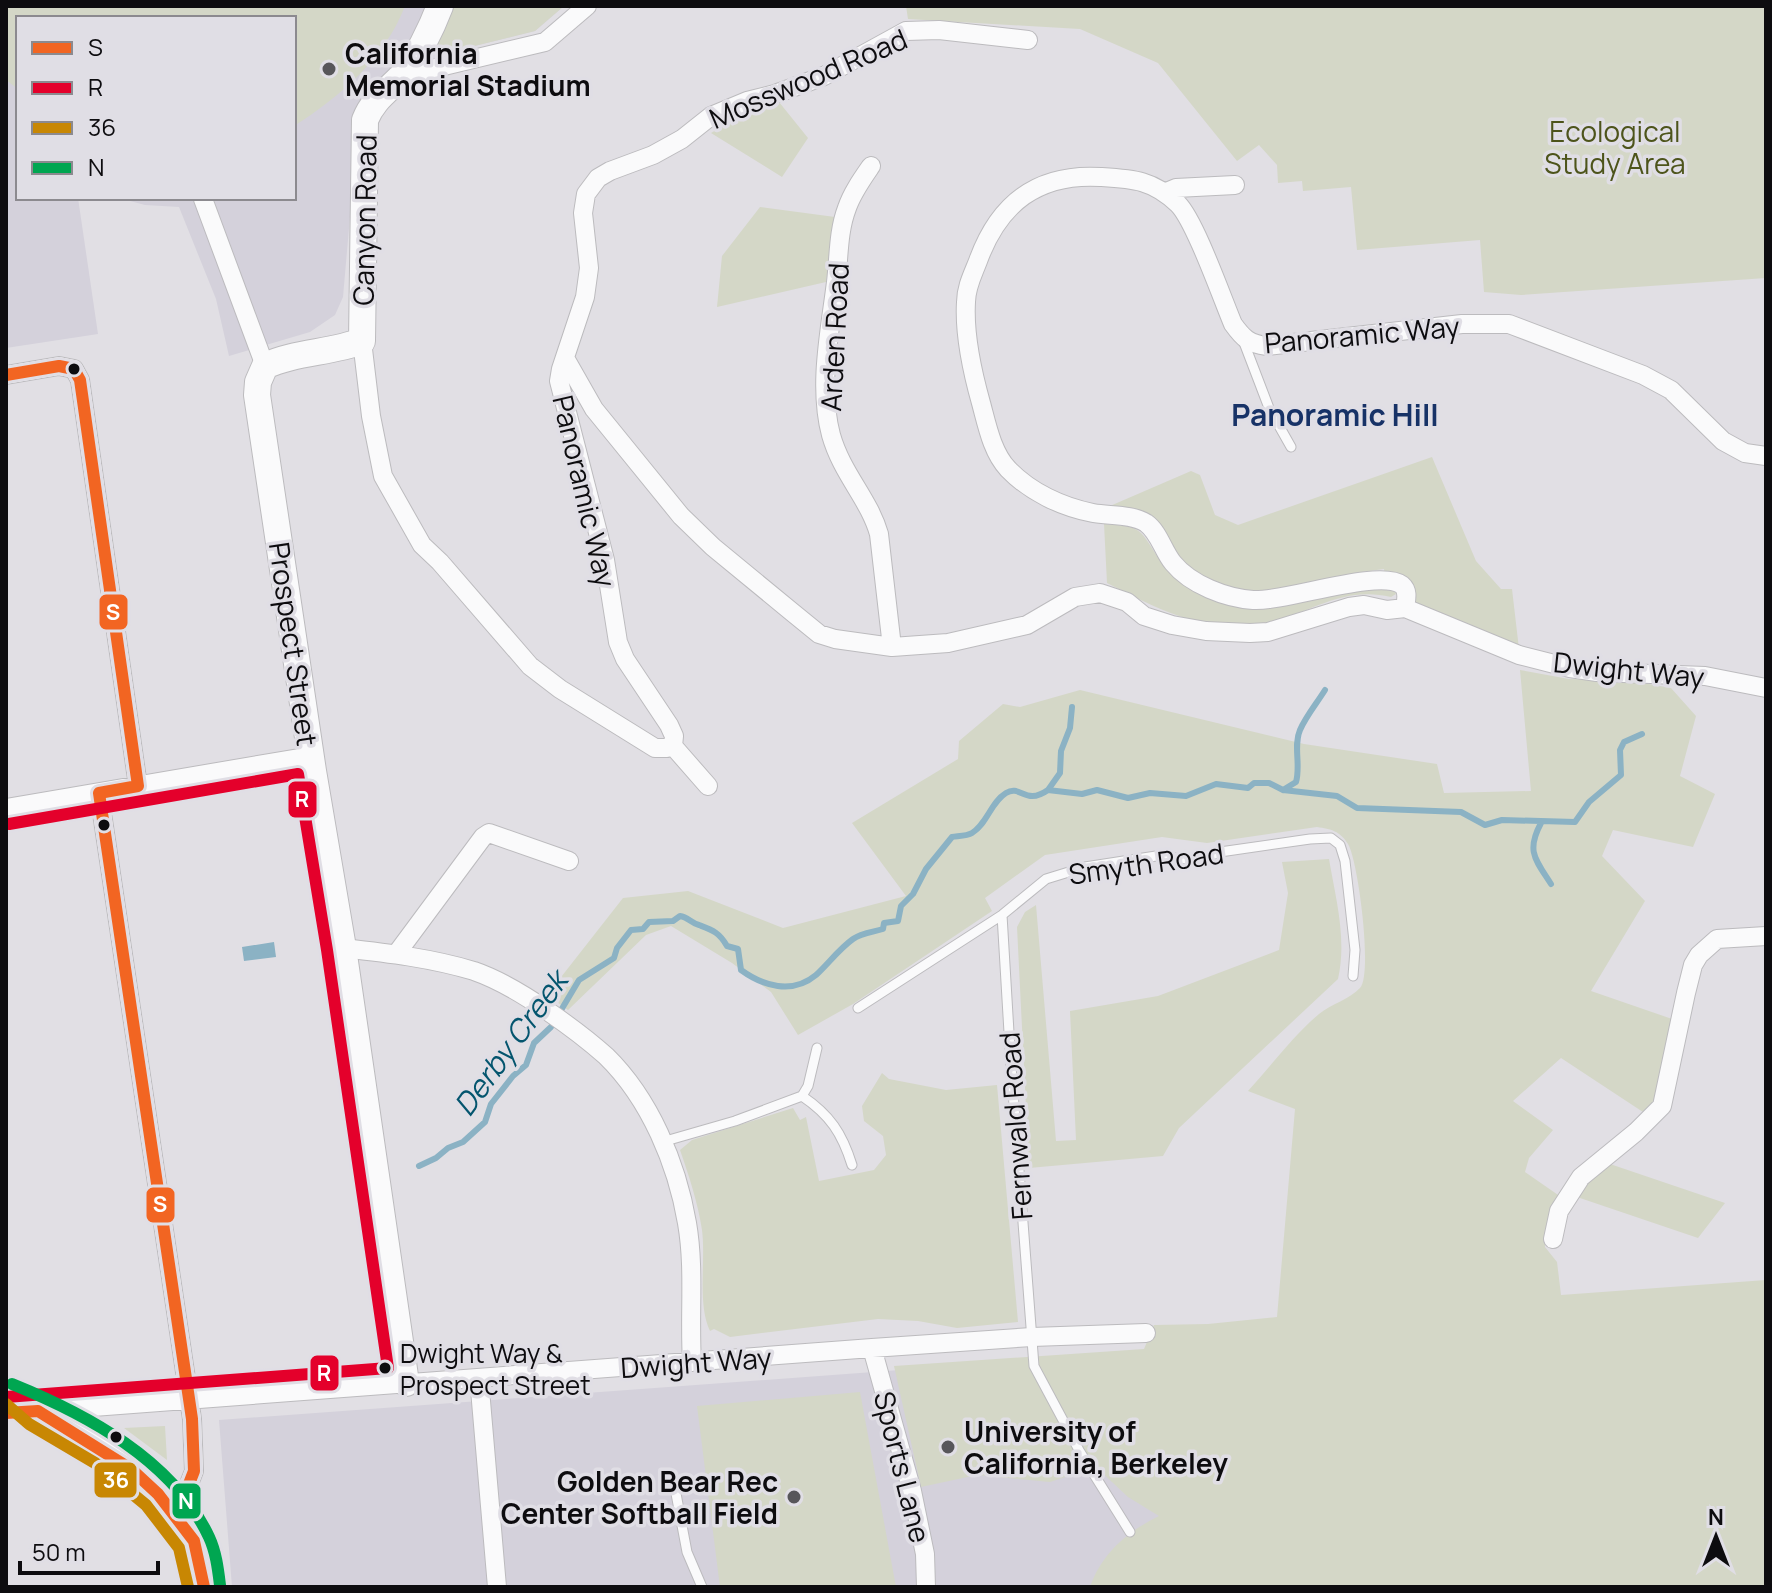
<svg xmlns="http://www.w3.org/2000/svg" width="1772" height="1593" font-family="Manrope,sans-serif">
<rect width="100%" height="100%" fill="#e1dfe4"/>
<path fill="#d4d1db" d="M6,6H564L535,31L454,51L360,102L343,297L335,315L310,332L229,356L216,299L179,207L145,205L119,198H294V18H18V198H78L98,334L6,348Z
M1200,1348L1766,1450V1587H232L219,1420Z"/>
<path fill="#d4d7c7" d="M6,6H405C385,58 340,97 294,126V18H18V89L6,80Z
M451,6H564L535,31L454,51L440,58L436,46Z
M906,6H1766V278L1521,295L1484,292L1480,240L1357,250L1351,187L1303,191L1302,181L1278,183L1277,165L1259,145L1237,161L1158,63L1080,29L908,19Z
M779,102L808,138L782,177L711,133L746,112Z
M760,207L835,217L826,282L717,307L722,256Z
M1432,457L1476,561L1501,589H1512L1519,649L1416,608L1385,577L1384,569L1354,573V578L1277,594L1220,587L1179,561L1156,520L1140,513L1103,509L1191,471L1200,475L1215,515L1238,525Z
M1104,524C1114,525 1128,525 1137,530C1149,537 1158,564 1174,577L1260,608L1282,606L1343,592L1375,589L1395,591L1396,594L1391,597C1340,585 1307,616 1260,625C1206,635 1152,606 1107,583Z
M1520,670L1569,679L1627,680L1671,688L1696,716L1680,776L1715,794L1693,847L1613,830L1602,856L1645,901L1591,991L1675,1020L1656,1102L1646,1114L1561,1058L1513,1101L1553,1130L1529,1158L1525,1172L1561,1197L1545,1231V1247L1557,1262L1561,1295L1766,1280V1517H1762L1766,1520V1587H1090C1102,1553 1127,1532 1159,1516L1128,1497L1096,1467L1050,1482L977,1475L921,1487L894,1366L1144,1349L1154,1325L1208,1324L1277,1317L1295,1109L1248,1091C1271,1066 1293,1036 1319,1014C1331,1004 1350,999 1360,988C1373,974 1358,860 1348,844C1340,831 1331,829 1317,827L1207,843L1162,837L1045,855L985,898L992,911L853,1004L798,1035L771,992L732,963L671,926L646,935L568,1010L547,995L623,898L688,891L783,928L906,896L852,823L958,759L959,741L1003,704L1020,707L1080,690L1304,744L1437,764L1444,793L1531,791Z
M1329,859C1336,900 1347,939 1338,979L1179,1128L1163,1156L1029,1168L1017,927L1025,912L1036,905L1056,1141L1076,1140L1070,1011L1158,996L1279,950L1288,893L1282,862Z
M882,1073L889,1079L946,1090L997,1085L1018,1322L957,1328L918,1321L878,1319L730,1337L714,1329L710,1331C697,1304 706,1261 702,1230C698,1203 689,1176 680,1150L692,1140L793,1108L800,1120L806,1117L819,1181L874,1170L886,1155L883,1136L864,1121L862,1106Z
M1607,1163L1725,1203L1698,1238L1577,1197L1584,1184Z
M860,1392L896,1587H720L697,1406Z
M165,1426L167,1460L124,1428Z"/>
<path fill="#8bb2c4" d="M274,942L276,957L244,961L242,947Z"/>
<g fill="none" stroke-linecap="round" stroke-linejoin="round">
<path stroke="#8bb2c4" stroke-width="6" d="M1048,790L1060,773L1061,751L1070,728L1072,707
M1283,790L1296,782C1301,765 1293,746 1300,730C1306,716 1317,703 1325,690
M1541,823C1526,851 1535,859 1551,884
M419,1166L436,1158L448,1148L463,1142L485,1122L491,1104L513,1076L526,1065L534,1043L551,1027L579,980L614,958L617,948L631,930L643,929L649,922L673,921L680,916C688,917 691,923 699,925C712,930 719,932 727,946L738,949L741,970C763,986 792,995 816,975C828,964 839,949 853,939C861,933 873,932 883,929L884,923L898,921L901,906L913,894L926,869L952,837C958,836 967,836 972,833C987,824 991,802 1006,793C1021,784 1025,806 1048,790L1082,794L1097,790L1128,798L1150,793L1186,796L1216,784L1248,788L1254,783H1269L1283,790L1337,796L1357,808L1461,812L1485,825L1502,820L1575,822L1589,802L1621,775L1620,750L1624,742L1642,734"/>
<defs>
<path id="lane" d="M1243,340L1269,408L1291,447
M1002,915L1011,1066L1034,1366L1080,1452L1130,1532
M858,1008L1002,915L1046,879L1085,867L1156,856L1198,860L1220,852L1310,839L1331,838L1340,845L1345,861L1355,950L1353,976
M802,1096C830,1115 842,1133 852,1165
M662,1142L735,1121L802,1096L808,1086L817,1048
M674,1483L687,1552L702,1587"/>
<path id="street" d="M402,76L545,42L587,6
M871,166C862,179 852,193 847,208C838,231 839,258 836,282C830,331 818,386 831,435C842,474 869,499 879,534L892,647
M1164,193L1176,188L1235,185
M203,199L265,366
M362,341L371,416L383,476L422,545L440,562L530,666L560,689L655,748H667L673,746
M565,358L594,409L681,516L713,547L792,612L819,634L835,639L892,647L948,643L1027,625L1075,597L1100,593L1127,602L1144,616L1172,625L1206,631L1250,633L1268,632L1349,607L1364,605L1387,610L1405,608
M6,375L59,366L74,369L80,380L138,786
M1405,608C1406,600 1409,591 1402,585C1379,568 1286,602 1253,600C1226,598 1191,585 1173,563C1163,551 1159,532 1146,523C1132,514 1109,516 1093,513C1062,507 1030,492 1008,469C992,452 987,425 981,403C972,371 964,335 966,302C966,287 973,274 978,261C999,203 1038,173 1101,177C1134,179 1153,180 1178,204C1195,221 1222,298 1233,324C1243,338 1249,344 1267,346L1462,324H1509L1643,375L1671,390L1723,441L1745,453L1766,456
M1405,608L1519,655L1570,668L1597,672L1705,676L1766,688
M708,786L673,746L674,736L669,725L625,659L618,642L605,560L559,381L561,369L585,297L589,268L583,213L586,194L598,178L610,171L653,155L682,139L711,116L747,101L775,94L824,76L906,31L939,30L1028,40
M99,793L192,1419L194,1471L177,1515
M6,808L311,756
M343,948C387,953 431,958 474,971C500,980 526,996 549,1012C568,1025 588,1040 606,1056C650,1099 677,1164 687,1223C695,1269 689,1316 692,1362
M397,953L483,837L489,833L569,861
M1553,1239L1559,1211L1581,1177L1636,1132L1662,1106L1686,993L1693,965L1699,955L1717,939L1766,936
M872,1348L912,1491L925,1554L926,1587
M479,1378L497,1587
M40,1411L872,1348L1032,1337L1146,1333"/>
<path id="secondary" d="M406,1383L343,948L313,771L257,395L258,382L265,366C295,352 330,353 362,341L365,120C373,100 386,92 401,77C416,61 432,27 440,6
M6,1399C74,1424 157,1473 192,1539C200,1553 202,1571 204,1587"/>
</defs>
<use href="#lane" stroke="#bcbbbe" stroke-width="11"/>
<use href="#street" stroke="#bcbbbe" stroke-width="20"/>
<use href="#secondary" stroke="#bcbbbe" stroke-width="28"/>
<use href="#lane" stroke="#fafafb" stroke-width="9"/>
<use href="#street" stroke="#fafafb" stroke-width="18"/>
<use href="#secondary" stroke="#fafafb" stroke-width="26"/>
<defs>
<path id="bus-1" d="M6,375L59,366L74,369L80,380L138,786L99,793L192,1419L194,1471L177,1515
M6,1413L38,1411L131,1469L158,1494L194,1541L204,1587"/>
<path id="bus-2" d="M6,1397L388,1368L327,950L298,774L9,824"/>
<path id="bus-3" d="M6,1404L29,1424L95,1463L146,1505L179,1548L188,1587"/>
<path id="bus-4" d="M12,1384C86,1414 173,1460 209,1537C216,1552 218,1569 220,1585"/>
</defs>
<use href="#bus-1" stroke="#e0dee5" stroke-width="18"/>
<use href="#bus-2" stroke="#e0dee5" stroke-width="18"/>
<use href="#bus-3" stroke="#e0dee5" stroke-width="18"/>
<use href="#bus-4" stroke="#e0dee5" stroke-width="18"/>
<use href="#bus-1" stroke="#f26522" stroke-width="12"/>
<use href="#bus-2" stroke="#e4002b" stroke-width="12"/>
<use href="#bus-3" stroke="#c88703" stroke-width="12"/>
<use href="#bus-4" stroke="#00a651" stroke-width="12"/>
</g>
<g fill="#57565a" stroke="#e0dee5" stroke-width="3">
<circle cx="329" cy="69" r="8"/>
<circle cx="948" cy="1447" r="8"/>
<circle cx="794" cy="1497" r="8"/>
</g>
<g fill="#0d0c0f" stroke="#e0dee5" stroke-width="3">
<circle cx="74" cy="369" r="7"/>
<circle cx="104" cy="825" r="7"/>
<circle cx="385" cy="1368" r="7"/>
<circle cx="116" cy="1437" r="7"/>
</g>
<g text-anchor="middle" dominant-baseline="central" stroke-width="7" stroke-linejoin="round" paint-order="stroke">
<g font-size="26" fill="#0d0c0f" stroke="#e0dee5" text-anchor="start">
<text x="400" y="1353">Dwight Way &amp;<tspan x="400" dy="32">Prospect Street</tspan></text>
</g>
<g font-size="28" font-weight="bold" fill="#0d0c0f" stroke="#e0dee5" text-anchor="start">
<text x="345" y="53">California<tspan x="345" dy="32">Memorial Stadium</tspan></text>
<text x="964" y="1431">University of<tspan x="964" dy="32">California, Berkeley</tspan></text>
<text x="778" y="1481" text-anchor="end">Golden Bear Rec<tspan x="778" dy="32">Center Softball Field</tspan></text>
</g>
<g font-size="28" fill="#0d0c0f" stroke="#e0dee5">
<text transform="translate(808 78) rotate(-23)">Mosswood Road</text>
<text transform="translate(364 220) rotate(-89)">Canyon Road</text>
<text transform="translate(1362 334) rotate(-5)">Panoramic Way</text>
<text transform="translate(834 337) rotate(-87)">Arden Road</text>
<text transform="translate(585 491) rotate(77)">Panoramic Way</text>
<text transform="translate(294 644) rotate(82)">Prospect Street</text>
<text transform="translate(1629 669) rotate(6)">Dwight Way</text>
<text transform="translate(1146 863) rotate(-8)">Smyth Road</text>
<text transform="translate(1015 1126) rotate(-94)">Fernwald Road</text>
<text transform="translate(696 1362) rotate(-4)">Dwight Way</text>
<text transform="translate(903 1467) rotate(76)">Sports Lane</text>
</g>
<g font-size="28" fill="#4d541b" stroke="#e0dee5">
<text x="1615" y="131">Ecological<tspan x="1615" dy="32">Study Area</tspan></text>
</g>
<g font-size="30" font-weight="bold" fill="#173267" stroke="#e0dee5">
<text x="1335" y="414">Panoramic Hill</text>
</g>
<g font-size="30" font-style="italic" fill="#04556e" stroke="#e0dee5">
<text transform="translate(510 1043) rotate(-54)">Derby Creek</text>
</g>
</g>
<g stroke="#e0dee5" stroke-width="3">
<rect x="98" y="593" width="31" height="38" rx="8" fill="#f26522"/>
<rect x="287" y="780" width="31" height="39" rx="8" fill="#e4002b"/>
<rect x="145" y="1186" width="31" height="38" rx="8" fill="#f26522"/>
<rect x="309" y="1354" width="31" height="38" rx="8" fill="#e4002b"/>
<rect x="93" y="1461" width="45" height="38" rx="8" fill="#c88703"/>
<rect x="171" y="1482" width="31" height="38" rx="8" fill="#00a651"/>
</g>
<g font-size="22" text-anchor="middle" font-weight="bold" fill="#fff">
<text x="113" y="620">S</text>
<text x="302" y="807">R</text>
<text x="160" y="1212">S</text>
<text x="324" y="1381">R</text>
<text x="116" y="1488">36</text>
<text x="186" y="1509">N</text>
</g>
<rect width="1772" height="1593" fill="none" stroke="#0d0c0f" stroke-width="16"/>
<rect x="16" y="16" width="280" height="184" fill="#e0dee5" stroke="#8c8a8f" stroke-width="2"/>
<rect x="32" y="42" width="40" height="12" fill="#f26522" stroke="#8c8a8f" stroke-width="2"/>
<text x="88" y="56" font-size="24" fill="#0d0c0f">S</text>
<rect x="32" y="82" width="40" height="12" fill="#e4002b" stroke="#8c8a8f" stroke-width="2"/>
<text x="88" y="96" font-size="24" fill="#0d0c0f">R</text>
<rect x="32" y="122" width="40" height="12" fill="#c88703" stroke="#8c8a8f" stroke-width="2"/>
<text x="88" y="136" font-size="24" fill="#0d0c0f">36</text>
<rect x="32" y="162" width="40" height="12" fill="#00a651" stroke="#8c8a8f" stroke-width="2"/>
<text x="88" y="176" font-size="24" fill="#0d0c0f">N</text>
<g transform="translate(1716 1537)" stroke="#e0dee5" stroke-width="6" paint-order="stroke">
<path d="M0-6L14 30L0 20L-14 30Z" fill="#0d0c0f"/>
<text y="-12" font-size="22" font-weight="bold" text-anchor="middle" fill="#0d0c0f">N</text>
</g>
<path d="M20 1561v12h138v-12" fill="none" stroke="#0d0c0f" stroke-width="4"/>
<text x="32" y="1561" font-size="24" fill="#0d0c0f" stroke="#e0dee5" stroke-width="6" paint-order="stroke">50 m</text>
</svg>
